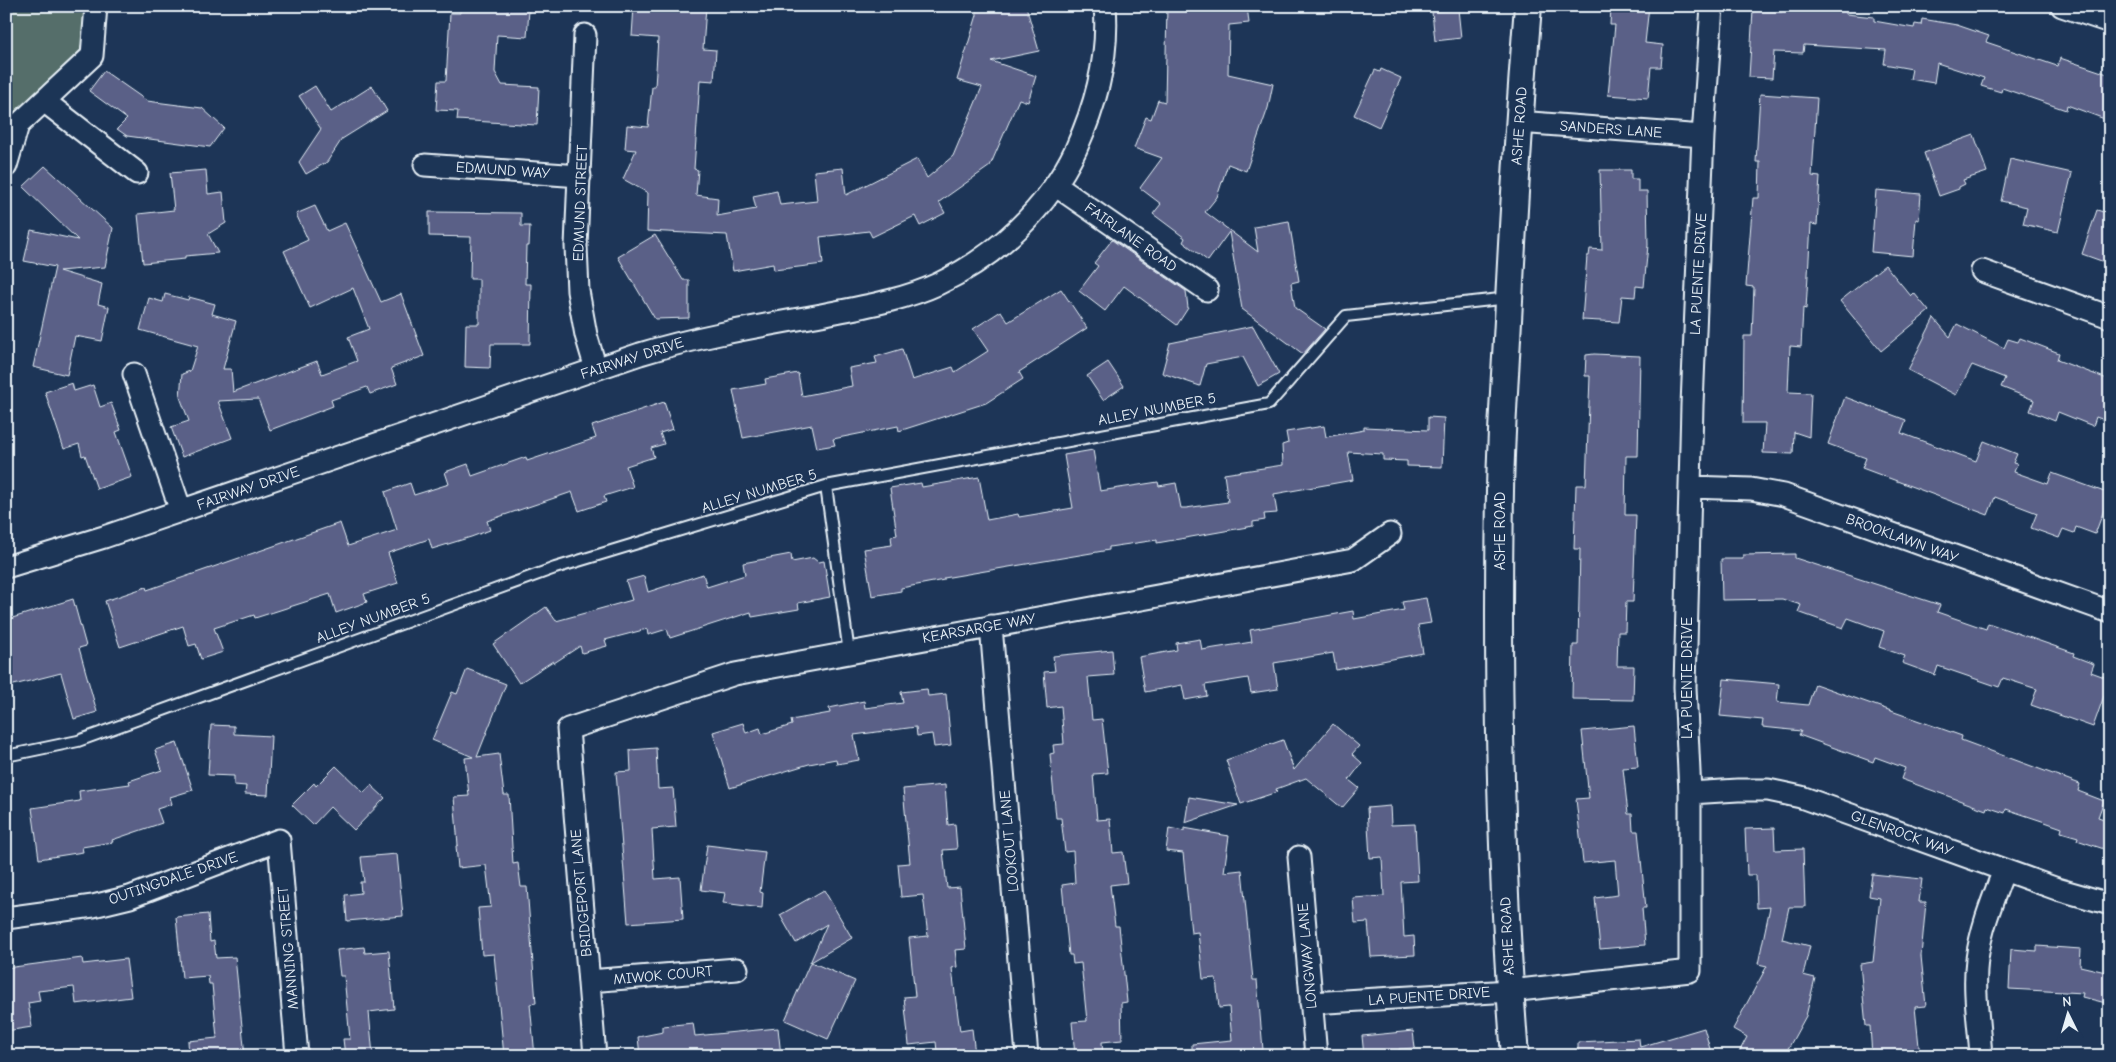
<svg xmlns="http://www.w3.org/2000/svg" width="2116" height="1062" font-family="'Comic Neue',sans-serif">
<rect width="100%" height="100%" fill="#1d3557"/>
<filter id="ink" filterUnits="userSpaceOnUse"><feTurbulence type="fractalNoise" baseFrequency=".02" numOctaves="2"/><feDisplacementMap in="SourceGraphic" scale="10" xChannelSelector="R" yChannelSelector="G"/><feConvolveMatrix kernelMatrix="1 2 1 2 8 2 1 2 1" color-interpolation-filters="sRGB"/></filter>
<g filter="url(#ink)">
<path fill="#546e6b" stroke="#9eb0b2" d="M6,6H85L81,49L6,122Z"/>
<path fill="#5a6087" stroke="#e8f1f8" d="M460,6L529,10L527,37L497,35L495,72L502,85L539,87L537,125L457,120L458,111L436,110L438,81H446L450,13H460Z
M634,6H706L703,49L716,50L714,81L700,80L694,169L698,170L696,195L718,198L717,216L756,209L753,196L777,191L780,205L817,201L814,171L843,168L846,195L917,159L927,178L953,156L982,87L957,80L977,15L976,6H1026L1039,51L991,61L1036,76L1028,102L1019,99L990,166L939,202L945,213L920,226L915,216L872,237L869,231L820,237L823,264L774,270L773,264L733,271L727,235L647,231L648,193L623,179L636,150L625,149L627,125L648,127L652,87H655L658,38L632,36Z
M1167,6H1247L1249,23L1229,25L1228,74L1273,84L1268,108L1246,171L1228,164L1217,197L1205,212L1258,252L1254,227L1289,221L1299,281L1291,283L1295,308L1325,329L1303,354L1242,309L1229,232L1208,261L1183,242L1185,238L1153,214L1161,204L1140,188L1162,158L1134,148L1146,117L1151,119L1158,100L1165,102Z
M1611,6H1649L1645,43L1663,45L1661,67H1651L1648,98L1608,95L1615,25H1610Z
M1783,6H1846V14L1874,17V21L1914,28L1915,24L1921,25L1922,19L1957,25L1989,36L1986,42L2057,66L2060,58L2099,71L2110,75V121L2067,105L2066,110L2002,88L2001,92L1981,86L1984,78L1937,63L1934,83L1910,79L1912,69L1884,64L1886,50L1804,45L1803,53L1774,52L1772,78L1749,77L1753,10L1782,12Z
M1458,9L1461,38L1435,41L1432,12Z
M1381,69L1401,78L1379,127L1354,115L1375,70L1380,72Z
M104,71L147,101L202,108L224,128L210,147L127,136L117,129L127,119L89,91Z
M315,86L331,112L372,86L387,111L342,139L327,162L306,174L299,162L321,129L299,96Z
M1760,94L1817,98L1812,176L1820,177L1817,225L1811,224L1806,309L1803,308L1801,347L1790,346L1788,392L1811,393L1809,437L1794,432L1793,454L1763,453L1765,423H1743L1744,336H1752L1754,287L1746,286L1753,198H1759L1760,162H1756Z
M1974,135L1987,172L1963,180L1965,184L1959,187V189L1939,196L1924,153Z
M2010,159L2072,173L2058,232L2023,224L2027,207L2001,201Z
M45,166L113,228L105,267L59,271L102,284L98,304L109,307L102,341L75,336L67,375L33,367L55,267L24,261L31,230L78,240L23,187Z
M206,170L208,194L223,192L226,223L208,234L218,253L185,256V259L143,263L138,214L174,210L170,173Z
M1600,170H1631V179H1638V191H1647L1648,245L1644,287L1636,286L1635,297L1622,296L1619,322L1582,320L1587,256H1589L1590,249L1602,250Z
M1876,190L1921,194L1919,220L1916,219L1913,256L1871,252Z
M315,206L327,231L345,223L381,302L401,294L424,356L391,368L397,384L370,394L367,387L331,400L333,406L270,430L258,399L218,401L232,438L182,457L171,427L189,421L180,397L182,374L190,371L198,346L140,330L149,298L163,302L165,294L188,300L189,297L215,304L212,314L236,321L223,369H231L233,392L317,361L322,374L357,361L348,337L369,329L353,288L310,308L284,251L308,240L296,214Z
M2097,210L2110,214V254L2107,263L2082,254Z
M429,212L521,213V226H530L529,246H526L525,284H531L530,344H491L490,368L465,367L466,324H479V279H470L471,237L429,236Z
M655,235L683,280H689V318L655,319L618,257Z
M1112,240L1186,291L1188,308L1177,325L1124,286L1105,311L1079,291L1098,266L1094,263Z
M1885,265L1911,296L1914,293L1929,311L1881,351L1840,301Z
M1061,289L1087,328L1019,372L1023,379L986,403L899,431L898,426L833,439L835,445L817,448L812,425L743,438L733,390L766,384L765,379L798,373L802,396L852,386L849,368L877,363L875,357L902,349L912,380L953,367L955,372L988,351L973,329L1001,311L1008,322Z
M1934,318L1950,337L1957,324L2004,348L2008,339L2018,342L2020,338L2059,353L2057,360L2110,380V422L2096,417L2093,426L2058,412L2055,421L2030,411L2034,400L2001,387L2005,378L1972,365L1956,395L1908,370Z
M1253,326L1279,374L1258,386L1243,357L1206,364L1200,386L1162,373L1170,343Z
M1594,354L1640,356L1638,456H1626L1625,515H1636L1633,602H1626L1625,632H1618L1617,666H1634L1633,700L1572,699L1573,645H1578L1580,549H1574L1576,485H1586L1590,376H1585L1586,355Z
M1108,362L1124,386L1103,400L1087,376Z
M72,383L74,391L93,385L100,407L111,403L121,430L116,432L132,477L97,489L85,455L82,456L79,444L64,449L45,392Z
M1845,397L1906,420L1901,433L1976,461L1984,441L2017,454L2013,463L2017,464L2014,472L2048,484L2052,473L2110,494L2095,534L2076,527L2074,533L2063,529L2059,538L2031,528L2037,513L1995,497L1988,515L1862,468L1866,458L1828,444Z
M664,402L673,429L660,433L664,444L651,448L654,457L626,466L633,487L604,496L606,502L579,511L572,492L487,521L490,530L471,537L432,549L429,539L388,553L398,583L364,594L367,602L336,613L330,594L255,618L254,615L214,628L223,652L201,659L196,644L189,646L183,626L120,647L105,601L146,587L147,590L340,523L348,546L397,530L385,492L410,483L414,495L449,484L445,472L468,464L472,476L526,457L527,461L596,438L592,426Z
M1428,417L1444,418L1442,467L1407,466V461L1383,460V454L1348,452L1353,480L1274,494L1277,513L1264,514L1265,520L1253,522V526L1157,543V540L1109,547V550L944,578V580L901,588V591L872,596L864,549L892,545L891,536L897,535L890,488L921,483L922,487L979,477L987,520L1018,514L1019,517L1073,508L1064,455L1093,450L1100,491L1158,482L1159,486L1176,483L1181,508H1186L1228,502L1224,474L1283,465L1282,445L1288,443L1286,432L1324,426L1326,437L1364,430V427L1428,430Z
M791,554L792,562L813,558L818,562L824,561L830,597L798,603L799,609L752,617L751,612L670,638L667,629L648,635L647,629L605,640L607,646L582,653L580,646L554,663L553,661L519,683L493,644L546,607L556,621L632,600L626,581L644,576L648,592L703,574L707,587L745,575L743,563Z
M1795,554V558L1940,605L1937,612L1986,629L1988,623L2074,653L2073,656L2094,664L2091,672L2110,679L2093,727L2031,705L2037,689L2003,678L1999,687L1938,666L1935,675L1902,663L1905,656L1879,647L1884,631L1848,618L1843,628L1798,612L1801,605L1782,599L1722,600L1721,559H1743V555Z
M1426,598L1431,623L1418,625L1423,653L1336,670L1333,653L1274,663L1278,689L1251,693L1248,678L1205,685L1207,696L1185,700L1182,685L1145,692L1139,657L1177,650L1176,643L1200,639L1202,650L1252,642L1250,630L1353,611L1354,619L1404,610L1402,602Z
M73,599L86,646L79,648L97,712L74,719L61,673L6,687V620Z
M1112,650L1114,675L1088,677L1092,720L1102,719L1108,773L1093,774L1097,820L1110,819L1113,853L1123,852L1127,883L1110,885L1115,926H1119L1127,1002L1121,1003L1122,1040L1102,1042L1103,1056H1075L1072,1022L1087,1021L1081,963L1073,964L1072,955H1069L1062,885L1075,883L1073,851L1065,852L1061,818H1056L1050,754L1054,753L1053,745L1064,744L1061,706L1047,708L1044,672L1055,671L1053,656Z
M467,669L506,684L477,757L499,754L504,795H509L513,864L518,863L521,887H527L536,1003L530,1004L535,1056H504L494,954L482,955L480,931L478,908L491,907L486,865L458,868L456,846L458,845L454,797L469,796L465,758L473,757L432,740L452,692L457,694Z
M1724,679L1779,684L1777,702L1808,705L1815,684L1962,736L1961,740L2080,784L2078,791L2104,801L2098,817L2110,821V851L2077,840L2078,837L2061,832L2062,828L2042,821L2006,809L2005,813L1987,807L1986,810L1901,779L1905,768L1875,757L1873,762L1799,735L1801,731L1762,727L1763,720L1720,716Z
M927,689L928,696L946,694L951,745L934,747L932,734L917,736L916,727L854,735L859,760L837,764L836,759L809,764L730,788L713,732L743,723L746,733L760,728L762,734L792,725L791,720L830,713L829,708L864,701L865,708L903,703L901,692Z
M1333,724L1359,746L1352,754L1362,763L1349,780L1359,788L1342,808L1306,778L1276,789L1277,792L1241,804L1226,760L1283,740L1294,770Z
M211,725L234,726V734L271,736L268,795L245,794L246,786L234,785V776L208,775Z
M1634,726L1638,767L1623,768L1628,814H1632L1633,831H1638L1646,908H1642L1645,945L1600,949L1595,898L1618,895L1615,860L1583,863L1576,799L1589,798L1582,731Z
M177,743L193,790L170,797L172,804L157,809L162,823L112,840L113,842L82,847L83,852L39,859L32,808L80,801L79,791L130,784L129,781L162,770L155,750Z
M656,748L658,789L673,788L676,827L652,829L655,879L680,877L683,919L628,923L616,772L631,771L630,750Z
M336,766L364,793L371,785L385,798L354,830L330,807L313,825L292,805L314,783L316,786Z
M945,785L948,825L955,824L957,849L943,850L947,888L960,887L966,949L955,950L957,967L952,968L956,1002L960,1031L972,1029L975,1054L958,1056H949V1050L937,1051L936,1042L909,1045L904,997L915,996L909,938L928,936L923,895L901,897L898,864L910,863L903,789Z
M1189,797L1238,805L1185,823Z
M1390,806L1391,825L1415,824L1418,881L1401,882L1404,937L1414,936L1415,955L1371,957L1368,922L1355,923L1353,898L1384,896L1382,857L1370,858L1367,808Z
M1169,828L1184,831V828L1229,836L1224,872L1242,870L1253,980H1257L1263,1050L1250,1051L1251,1056H1192V1044L1232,1040L1229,1007L1219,1008L1216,978L1203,979L1198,932L1191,933L1183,853L1166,851Z
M1774,828L1775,850L1803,849L1805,907H1789L1782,939L1810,946L1803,975L1815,978L1806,1016L1784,1056H1737L1747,1037L1733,1029L1767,966L1758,964L1770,907L1757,908L1756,875H1747L1745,829Z
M707,845L765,852L760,892L763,893L762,908L723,903L725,893L701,890Z
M397,854L403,916L347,921L345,895L361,893L360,882H364L361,857Z
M1872,874L1922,879L1919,902H1926L1921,956L1926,1006L1915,1007L1920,1056H1872L1870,1026H1866L1860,964L1873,962L1880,898L1869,896Z
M824,890L852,938L811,962L855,981L828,1039L785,1020L827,924L796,943L780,915Z
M208,914L210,942L214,941L216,958L235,957L245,1056H189L188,1041L217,1038L212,984H209L208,976L182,978L176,917Z
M2037,946L2081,949L2080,966L2110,973V1004L2082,997L2083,993L2009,989L2011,949L2037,951Z
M364,947L365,953L389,951L394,1009L369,1012L373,1056H345L343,1039H350L344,976H340L337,950Z
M82,958L83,964L126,959L131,997L76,1004L74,987L38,991L40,1001L28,1003L32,1027L6,1031V968Z
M693,1023L695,1036L778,1028L781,1056H640L638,1037L663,1032V1026Z
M1704,1028L1712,1056H1578V1042L1639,1039L1640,1047Z
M1413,1031L1415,1048L1399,1049L1400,1056H1364L1362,1036Z"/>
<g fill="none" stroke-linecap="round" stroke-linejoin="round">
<defs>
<path id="service" d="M826,486L849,653
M6,756L78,741L555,568L826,486L1269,404L1346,316L1509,298"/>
<path id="minor" d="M2062,6L2110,22
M585,35L576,246L578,291L586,335L596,369
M44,101L137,173
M1518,122L1703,136
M425,165L580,176
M6,166L18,125L92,56L96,6
M1055,185L1207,290
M1982,271L2110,317
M134,374L181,511
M1690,487L1751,489L1784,495L2110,612
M6,567L104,537L640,354C699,336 760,326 821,315C860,307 901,301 938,284C997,256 1048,208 1076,149C1096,105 1109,55 1105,6
M991,626L1027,1056
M1690,793L1738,790H1768L1801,797L2057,889L2110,904
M1299,857L1316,1056
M6,918L93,906L130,897L279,840L297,1056
M589,981L737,969
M1311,1003L1510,991L1690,971V793L1685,687L1692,405L1703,136L1712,6
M595,1056L568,729L735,674L1353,560L1390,534
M1981,1056C1979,1024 1973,990 1977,959C1981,928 1993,899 2004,870"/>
<path id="tertiary" d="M1515,1056C1500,868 1497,679 1500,491C1501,428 1506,364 1509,301C1514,203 1520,105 1528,6"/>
</defs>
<use href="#service" stroke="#e8f1f8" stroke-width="14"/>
<use href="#minor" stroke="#e8f1f8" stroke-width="25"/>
<use href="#tertiary" stroke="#e8f1f8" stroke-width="30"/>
<use href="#service" stroke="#1d3557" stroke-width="10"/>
<use href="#minor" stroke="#1d3557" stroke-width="21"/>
<use href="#tertiary" stroke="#1d3557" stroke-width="26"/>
</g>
</g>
<g text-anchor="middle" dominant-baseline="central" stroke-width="4" stroke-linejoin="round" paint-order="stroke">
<g font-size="15" fill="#e8f1f8" stroke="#1d3557">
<text transform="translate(1519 126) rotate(-86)">ASHE ROAD</text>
<text transform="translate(1611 129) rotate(4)">SANDERS LANE</text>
<text transform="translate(503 170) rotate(4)">EDMUND WAY</text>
<text transform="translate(580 203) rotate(-88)">EDMUND STREET</text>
<text transform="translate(1131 237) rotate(35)">FAIRLANE ROAD</text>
<text transform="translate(1698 274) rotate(-87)">LA PUENTE DRIVE</text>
<text transform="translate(632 358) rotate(-18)">FAIRWAY DRIVE</text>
<text transform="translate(1157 409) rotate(-11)">ALLEY NUMBER 5</text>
<text transform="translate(248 488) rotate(-19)">FAIRWAY DRIVE</text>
<text transform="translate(759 491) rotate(-17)">ALLEY NUMBER 5</text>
<text transform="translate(1500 531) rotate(-90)">ASHE ROAD</text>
<text transform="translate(1902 538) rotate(20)">BROOKLAWN WAY</text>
<text transform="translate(373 618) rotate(-20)">ALLEY NUMBER 5</text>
<text transform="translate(979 628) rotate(-10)">KEARSARGE WAY</text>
<text transform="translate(1687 678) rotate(-90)">LA PUENTE DRIVE</text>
<text transform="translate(1902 833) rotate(20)">GLENROCK WAY</text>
<text transform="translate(1009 841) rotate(-95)">LOOKOUT LANE</text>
<text transform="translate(173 878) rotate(-19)">OUTINGDALE DRIVE</text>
<text transform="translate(581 893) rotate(-95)">BRIDGEPORT LANE</text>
<text transform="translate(1507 936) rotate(-93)">ASHE ROAD</text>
<text transform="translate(288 948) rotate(-95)">MANNING STREET</text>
<text transform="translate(1307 956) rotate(-95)">LONGWAY LANE</text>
<text transform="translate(663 975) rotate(-5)">MIWOK COURT</text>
<text transform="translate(1429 996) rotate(-4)">LA PUENTE DRIVE</text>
</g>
</g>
<rect width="2116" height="1062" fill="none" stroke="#1d3557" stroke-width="25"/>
<rect x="12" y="12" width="2091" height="1037" fill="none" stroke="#e8f1f8" stroke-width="2" filter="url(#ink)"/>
<g transform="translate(2068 1014) rotate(355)" stroke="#1d3557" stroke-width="4" paint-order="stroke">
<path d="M0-4L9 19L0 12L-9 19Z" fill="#e8f1f8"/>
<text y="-8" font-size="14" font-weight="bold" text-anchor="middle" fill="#e8f1f8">N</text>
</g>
</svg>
